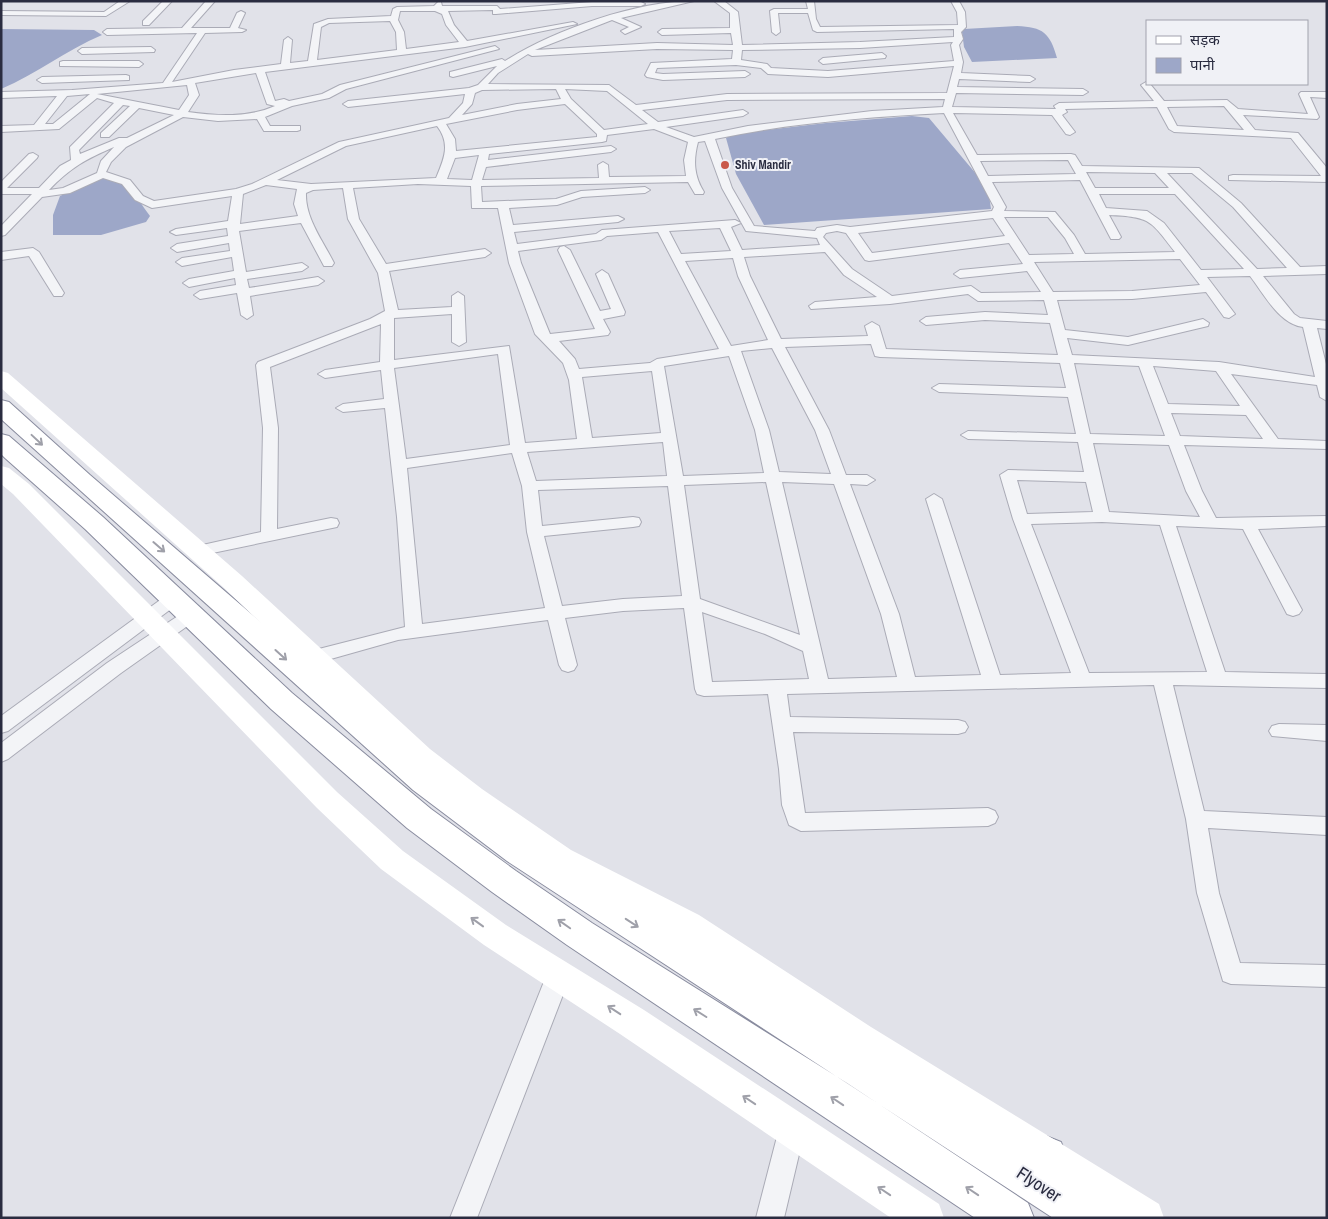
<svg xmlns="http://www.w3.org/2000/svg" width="1328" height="1219" font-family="'Archivo Narrow','Noto Sans Devanagari',sans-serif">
<rect width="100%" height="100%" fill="#e1e2e9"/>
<path fill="#9da7c8" d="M1017,26C1043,27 1050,33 1057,58L972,62L964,47L962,32L964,29Z
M1,29L94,30L102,35C66,50 37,74 1,89Z
M912,116L929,118L988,188L991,209L764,225L736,174L726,138L733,134L826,123Z
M100,178C131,182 133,193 150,216L146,222L101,235H53V215L60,196Z"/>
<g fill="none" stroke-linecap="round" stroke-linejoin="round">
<defs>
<path id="street" d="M120,1H130L106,16L1,15V11L104,12Z
M163,1H172L149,25H143V21Z
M206,1H215L191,28H230L237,13L241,11L245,13L238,28L246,30L242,32L205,33L172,82L234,70L281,64L284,40L288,37L292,40L290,63L308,61L314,24L328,19L391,16L393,9L397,7L434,6L438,2H441L442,6H497L500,9L592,2H641L645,4L641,6H592L496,14H493V10L448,11L454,25L467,41L573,22L577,24L465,47L265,72L275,101L284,99L289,101L322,94L340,85L495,46L499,49L346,89L329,98L292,106L265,117L270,126H300V130L297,131H264L257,119L218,121L183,117L126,147L111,162L106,172L130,180L143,196L154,201L236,189L252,184L339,142L449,118L463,103L465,94L348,107L343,104L348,101L469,88L478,85L497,66L453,77L450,76V72L502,59L505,61C554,30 636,1 694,1L621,18L641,27L625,34L621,31L629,27L612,20L535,50L657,43L733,45L731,33L662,35L658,32L662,29L730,28V13L714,1H724L738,12L742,45L860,42L954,37V29L817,32L813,30L808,13H778L780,32L776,35L772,32L770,11L774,9H808L806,1H814L816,19L820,27L958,25L957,12L951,1H959L965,12L966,27L961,32L963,39L959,45L963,62L961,73L1030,76L1035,79L1030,82L959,79L957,87L1083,89L1088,92L1083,95L956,93L952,107L1056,109L1054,106L1059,103L1154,101L1141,85L1146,82L1150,84L1164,101L1227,100L1238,109L1308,114L1299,94L1301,92H1327V98L1310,97L1319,117L1317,119L1243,115L1255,130L1298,133L1327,168V182L1229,180V176L1233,175L1321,176L1291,138L1174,132L1169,129L1157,107L1065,109L1067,112L1062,115L1075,132L1070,135L1066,134L1052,115L953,113L977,155L1071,154L1075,155L1082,166L1199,168L1241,203L1300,267L1327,266V274L1263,276L1294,314L1300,318L1327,321V329L1317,328L1327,368V401L1320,397L1317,385L1231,374L1278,439L1327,441V449L1184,445L1202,491L1216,518L1327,516V526L1258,529L1302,610L1299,614L1293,616L1287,614L1243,529L1176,526L1225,672L1327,674V688L1173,685L1204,811L1327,817V835L1208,828L1219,893L1240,963L1327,965V987L1231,984L1223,981L1197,893L1186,819L1154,685L787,694L790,717L958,720L965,722L968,727L965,732L958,734L793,732L805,813L988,808L995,811L998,817L995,823L988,826L801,831L789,825L782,805L779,769L768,694L704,696L697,694L695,689L684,608L623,611L565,618L577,665L574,670L568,672L562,670L559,665L548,620L398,640L313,664L307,662L304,657L307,652L405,627L397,517L385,408L343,412L336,408L343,404L384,399L381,370L325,378L318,374L325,370L380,362L381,324L270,367L278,428L277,529L331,518L337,519L339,523L337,527L198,556L192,555L190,551L192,547L198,546L261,532L263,428L256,365L258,362L370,319L385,311L378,273L348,219L343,188L313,190L306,193C305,218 323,241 334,263L332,266H324L301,223L239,231L246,272L302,263L308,267L302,271L247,279L249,288L318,277L324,281L318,285L250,296L253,315L247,319L241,315L237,293L200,299L194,295L200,291L236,285L235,278L189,287L183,283L189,279L234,271L232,257L182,266L176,262L182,258L230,251L229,243L177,252L171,248L177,244L228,236L227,228L176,235L170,232L176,229L228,221L232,196L152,208L135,200L122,184L103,178L70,193L42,197L5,235L1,236V226L32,194H1V182L29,154L33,153L38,156L37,158L7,188H39L60,166L71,160L70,147L114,103L97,98L59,129L1,132V126L34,125L57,96L1,98V92L72,90L163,83L197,33L107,35L103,32L107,29L182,28ZM400,11H435L442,14L446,25L459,42L406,49L404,32L398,20ZM390,21L396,32L397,50L317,60L321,27L329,23ZM953,42L951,45L954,61L828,71L771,68L767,64L741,60L742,50L860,48ZM657,49L733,50L732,59L651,63L645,75L647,77L663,80L745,77L750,74L745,71L663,74L655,73L657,68L736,65L761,68L768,74L828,77L954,66L947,93L727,94L636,105L609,85L488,84L498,73L528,54L532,56ZM256,73L267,104L275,106C248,118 217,116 188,112L199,95L195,83ZM187,85L189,95L179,110L97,94ZM556,89L561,99L517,104L462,115L472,104L475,93L482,90ZM565,89L607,91L648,124L604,130L571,99ZM90,94L53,124H45L67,96ZM945,99L943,107L872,111L748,126L694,137L666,127L743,116L748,113L743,110L658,122L642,110L727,100ZM565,104L597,134V137L456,151L455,139L446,124L517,110ZM123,105L130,106L101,133V137H109L139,108L174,115L127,138H119L80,154L79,150ZM1224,106L1244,130L1177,126L1167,107ZM944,113L994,207L992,211L850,227L837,225L817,228L815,231L754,226L732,188L715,139C790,123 867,117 944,113ZM437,126C451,144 444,159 436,178L311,184L277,180L346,146ZM654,129L688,142L684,160L686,176L609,177L608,165L603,162L598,165L599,178L482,180L486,167L611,152L616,149L611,146L488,160L489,154L602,142L606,141L607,135ZM705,141L722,188L746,231L817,238L820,245L742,250L731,227L741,223L735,220L602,230L596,234L517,244L514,232L618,222L624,219L618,216L513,225L509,208L557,205L582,197L645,193L650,190L645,187L581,191L556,199L482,202L481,186L688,182L695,194H703L704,192C694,176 693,161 698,142ZM114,147L101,161L97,173L63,188L49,190C70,168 86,159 114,147ZM479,155L472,180L447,179L455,158ZM1068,160L1076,174L988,176L980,161ZM1086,172L1155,173L1169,188H1095ZM1167,173H1192L1233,207L1287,268L1257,269ZM1080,180L1111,239H1119L1121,237L1109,215C1151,217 1150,220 1175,252L1085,254L1074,235L1055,212L1004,211L1006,207L992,182ZM418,184L471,186L472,208H498L509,263L535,334L563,363L569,380L577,439L525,443L509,346L394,360V318L452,314V342L459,346L466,342L464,296L458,292L452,296V307L398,310L389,271L485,257L491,253L485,249L386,264L359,219L353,188ZM266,185L297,189L294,204L298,216L240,224L243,194ZM1099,194H1175L1244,269L1201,270L1164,223L1147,211L1106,208ZM1004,217H1048L1065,238L1074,254L1029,255ZM993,218L1005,236L872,253L858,233ZM720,228L731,251L681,254L669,231ZM837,231L846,233L865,260L869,261L1009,243L1023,264L960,270L954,274L960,278L1027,271L1041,292L981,293L971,286L892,296L852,269L823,237L826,233ZM658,232L719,349L657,359L650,363L579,369L575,359L559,341L608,335L610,332L603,319L624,315L625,312L608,274L602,270L596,274L611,309L600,311L570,250L564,246L560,247L558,250L595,329L550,334L521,263L518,251L601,240L607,236ZM825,252L844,275L877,297L815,302L809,306L811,309L890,304L968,294L978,301L1044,300L1048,315L985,312L926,317L920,321L926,325L985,320L1050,323L1058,355L886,349L879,326L872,322L865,326L868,336L781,339L750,276L744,257ZM733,258L738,276L768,340L731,346L685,261ZM1180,259L1200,285L1132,291L1053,292L1034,262ZM1250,276C1264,294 1279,324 1303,327L1315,377L1219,362L1072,355L1067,338L1128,345L1208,326L1209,323L1203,319L1128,337L1065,330L1057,300L1132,299L1206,292L1224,317L1229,318L1235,314L1207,277ZM871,344L875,356L880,357L1060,363L1066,388L939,384L932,388L939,392L1068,397L1076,434L968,431L961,435L968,439L1078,442L1084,472L1008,470L1000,475L1013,519L1071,673L1000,675L942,499L934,494L926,499L981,675L915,677L899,614L850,484L867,485L875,480L867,475H846L829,430L785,347ZM772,348L815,430L831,474L779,472L769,430L741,351ZM498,354L510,445L406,459L394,368ZM729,356L755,430L764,473L683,476L664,366ZM1074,363L1139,366L1165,436L1090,434ZM1153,366L1216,371L1240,406L1168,404ZM652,371L661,433L592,438L582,377ZM1171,413L1246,415L1263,439L1180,436ZM663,442L667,476L536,481L527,452ZM1093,443L1169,445L1186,491L1200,517L1109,512ZM512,453L522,486L527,532L545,608L422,624L407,468ZM1017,480L1086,482L1093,512L1027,514ZM766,482L800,635L700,599L684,485ZM782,482L834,484L881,614L897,677L828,679ZM668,486L682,596L623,599L562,606L544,536L633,527L639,526L641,522L639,518L633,517L542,526L538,490ZM1102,522L1160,525L1207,672L1089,673L1031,524ZM702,612L765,634L803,651L809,679L712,682Z
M151,47L155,50L154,52L82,54L78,51L82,48Z
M882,53L886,56L885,58L823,64L819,61L823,58Z
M63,61H139L143,64L139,67L60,66V62Z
M126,75L129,76V80L42,83L37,80L42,77Z
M33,248L39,252L64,293L62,296H54L29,256L1,260V252Z
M173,593L179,595L182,599L179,603L8,731L1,733V716L167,595Z
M190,610L196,612L199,616L196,620L121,673L8,759L1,762V743L107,663L184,612Z
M1279,724L1327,725V741L1272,736L1269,731L1272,726Z
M559,963L567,966L571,974L477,1218H450L547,974L551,966Z
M792,1116L801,1120L805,1129L784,1218H756L779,1129L783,1120Z"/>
<path id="highway" d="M1,400L9,402L90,475L435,772L531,841L992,1131L1046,1136L1061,1142L1067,1157L1058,1172L1107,1203L1113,1218H1053L507,861L413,790L1,419Z
M1,434L9,436L103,517L292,693L431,809L516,871L592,923L847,1083L1028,1203L1034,1218H975L567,945L492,892L407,828L271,709L85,529L5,458L1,454Z"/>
</defs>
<use href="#street" stroke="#aaabb6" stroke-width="2"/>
<use href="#highway" stroke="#898c9f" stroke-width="2"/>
<use href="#street" fill="#f3f4f7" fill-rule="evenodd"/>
<path fill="#fff" fill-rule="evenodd" d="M1,371L8,373L242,576L430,749L482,789L571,850L699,915L871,1027L1159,1204L1164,1218H1109L847,1051L677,935L549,868L410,765L224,588L1,388Z
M1,466L9,468L29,484L337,792L403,851L506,925L644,1010L939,1204L944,1218H891L620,1034L484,945L381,869L317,808L13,494L1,484Z"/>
<use href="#highway" fill="#fff" fill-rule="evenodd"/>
</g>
<defs><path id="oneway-shaft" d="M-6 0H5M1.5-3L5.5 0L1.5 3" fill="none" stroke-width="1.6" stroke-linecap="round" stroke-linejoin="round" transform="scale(1.25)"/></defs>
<g stroke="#9fa0a9">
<use href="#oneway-shaft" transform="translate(37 440) rotate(43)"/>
<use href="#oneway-shaft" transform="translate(159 547) rotate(41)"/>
<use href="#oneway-shaft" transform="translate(281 655) rotate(42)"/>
<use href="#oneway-shaft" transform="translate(477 922) rotate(-144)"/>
<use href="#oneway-shaft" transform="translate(632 923) rotate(33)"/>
<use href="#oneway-shaft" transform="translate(564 924) rotate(-145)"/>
<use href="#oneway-shaft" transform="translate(614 1010) rotate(-147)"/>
<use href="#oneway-shaft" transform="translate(700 1013) rotate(-148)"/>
<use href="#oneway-shaft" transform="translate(749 1100) rotate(-146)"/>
<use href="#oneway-shaft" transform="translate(837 1101) rotate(-146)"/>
<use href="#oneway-shaft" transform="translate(884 1191) rotate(-146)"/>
<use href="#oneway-shaft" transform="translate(972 1191) rotate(-146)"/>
</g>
<circle fill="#c9594b" stroke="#f0f1f6" stroke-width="2" cx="725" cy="165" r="5"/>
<g text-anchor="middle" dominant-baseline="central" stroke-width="4" stroke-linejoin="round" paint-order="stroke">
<g font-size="12" font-weight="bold" fill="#2a2c40" stroke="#f0f1f6" text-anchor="start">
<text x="735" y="165">Shiv Mandir</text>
</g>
<g font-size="18" fill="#2a2c40" stroke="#f0f1f6">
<text transform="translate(1039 1184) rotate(33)">Flyover</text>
</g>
</g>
<rect width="1328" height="1219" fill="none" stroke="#2a2c40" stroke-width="5"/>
<rect x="1146" y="20" width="162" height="65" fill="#f0f1f6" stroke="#a1a2ad"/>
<rect x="1156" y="36" width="25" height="8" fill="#ffffff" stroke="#a1a2ad"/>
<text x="1190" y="45" font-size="15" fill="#2a2c40">सड़क</text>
<rect x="1156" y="58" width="25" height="15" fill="#9da7c8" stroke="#a1a2ad"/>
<text x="1190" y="70" font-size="15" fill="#2a2c40">पानी</text>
</svg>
